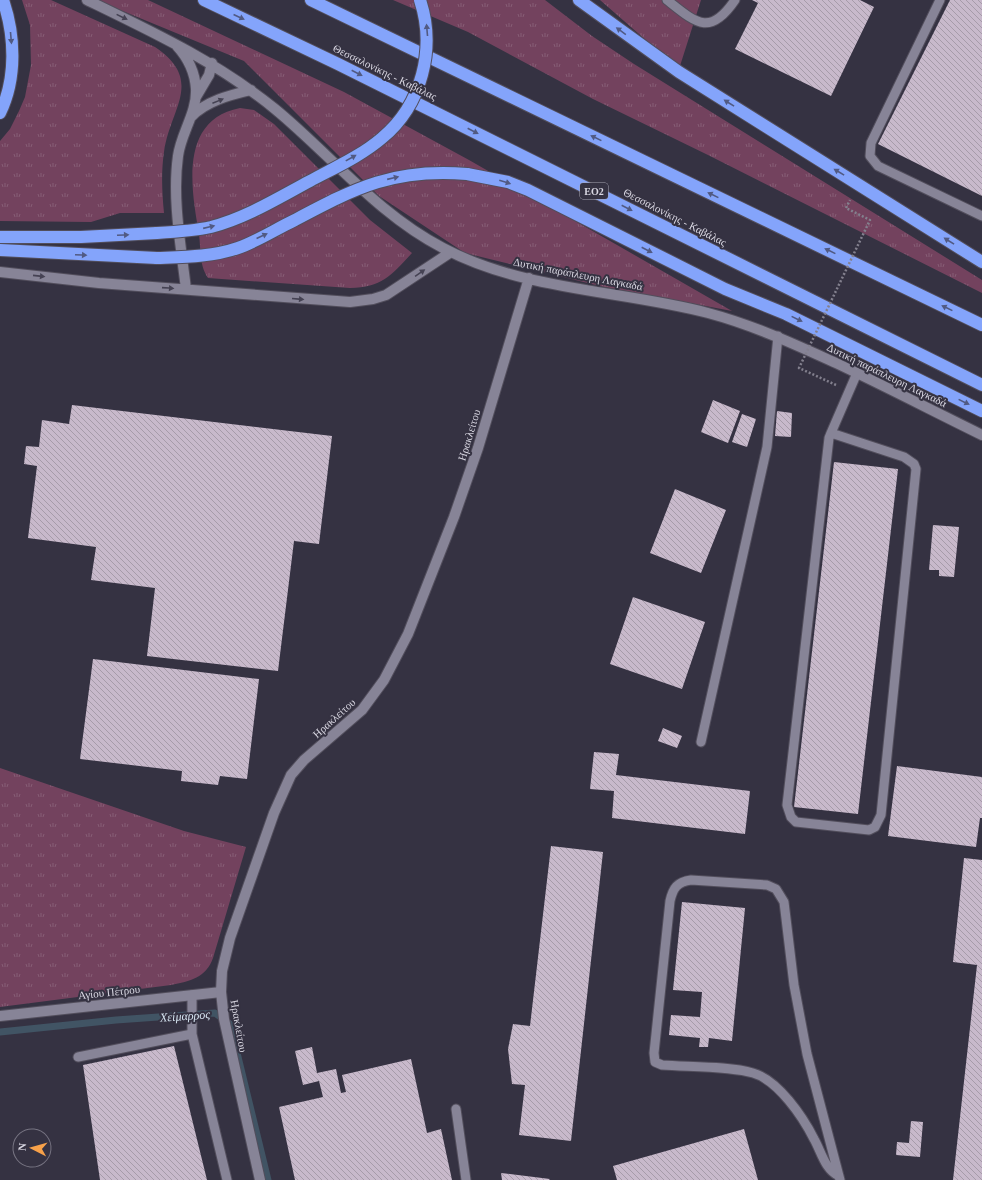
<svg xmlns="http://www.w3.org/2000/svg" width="982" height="1180" font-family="'Times New Roman',serif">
<defs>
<pattern id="grass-tufts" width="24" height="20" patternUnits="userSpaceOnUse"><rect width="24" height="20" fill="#73425e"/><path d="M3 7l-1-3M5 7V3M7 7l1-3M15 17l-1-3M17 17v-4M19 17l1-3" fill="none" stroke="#865d75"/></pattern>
<pattern id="building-back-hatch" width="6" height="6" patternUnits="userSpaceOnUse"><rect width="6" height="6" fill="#c8b9cb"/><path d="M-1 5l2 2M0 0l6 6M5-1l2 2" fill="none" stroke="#a69ba9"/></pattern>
</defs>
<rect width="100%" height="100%" fill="#353242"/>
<path fill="url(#grass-tufts)" d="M22,0H51L155,47C205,81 170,108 164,152C161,172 162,193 164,213H120L91,222L0,221V141L10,129L19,111L25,97L31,65L30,25Z
M96,0H148L344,92L469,160L732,311L600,286L465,253L379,196L244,61Z
M393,0H545L592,36L634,64L982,280V293L708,155L593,99L468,32Z
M600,0H701L679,69Z
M240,108L254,110L274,124L370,220L412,253C391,276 382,287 350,288L208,278C199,265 201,249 199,234C191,188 179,120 240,108Z
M0,768L184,831L246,847L213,958C206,978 190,981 171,985L0,1007Z"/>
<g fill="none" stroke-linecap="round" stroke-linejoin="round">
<path stroke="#415464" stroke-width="7" d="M0,1032L116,1020L215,1013L230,1024L268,1180"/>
</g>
<path fill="url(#building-back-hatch)" d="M752,0H860L874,7L831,96L735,49L758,3Z
M950,0H982V196L878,144Z
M713,400L740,411L728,443L701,432Z
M72,405L332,436L319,544L294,541L278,671L147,656L155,588L91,580L96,547L28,538L37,466L24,464L26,446L39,447L42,420L69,424Z
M777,411L792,413L791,437L775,436Z
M742,414L756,419L747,447L732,442Z
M834,462L898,469L858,814L794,807Z
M675,489L726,510L701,573L650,553Z
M933,525L959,527L954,577L939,576V570H929Z
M633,597L705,622L682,689L610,664Z
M93,659L259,679L247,779L220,776L218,785L181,781L182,771L80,759Z
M663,728L682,736L677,748L658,741Z
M594,752L619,754L616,775L750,791L745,834L612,818L614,791L590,789Z
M897,766L982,777V818H980L976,847L888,836Z
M551,846L603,852L571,1141L519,1135L525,1085L512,1084L508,1049L513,1024L530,1026Z
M964,858L982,860V1180H953L977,965L953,962Z
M682,902L745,908L732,1041L709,1038L708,1047H699L700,1038L669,1035L671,1015L700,1017L702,992L673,990Z
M174,1046L207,1180H100L83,1065Z
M312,1047L317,1073L336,1069L341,1093L346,1092L342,1075L411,1059L427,1133L441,1129L452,1180H295L279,1107L323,1097L319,1081L303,1085L295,1051Z
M911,1121L923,1122L920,1157L896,1155L897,1142L909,1143Z
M744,1129L758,1180H617L613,1166Z
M501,1173L550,1179L549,1180H502Z"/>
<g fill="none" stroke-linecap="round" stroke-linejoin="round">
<defs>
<path id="lane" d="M667,0C696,23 710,37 735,0
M940,0L871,143L870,156L878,166L982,216
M831,433L904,457L914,464L916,469L881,815L875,827L869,830L796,822L791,817L787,805L829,438L831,433L857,373
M701,742L767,447L778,336
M192,1034L227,1180
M78,1057L192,1034V995
M456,1109L466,1180
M839,1176C825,1170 821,1151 814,1139C803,1117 778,1080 753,1073C729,1066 688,1067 662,1065L655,1062L654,1053L670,901C673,888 677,882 691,880L767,885L776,889L784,902L794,985L807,1054L840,1180"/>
<path id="street" d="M0,1016L221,992"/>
<path id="secondary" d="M87,0C153,32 217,62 275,109C331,155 377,214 443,248C524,291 621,290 708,313C753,325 794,344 836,363C885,386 933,411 982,435
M177,46C188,58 195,73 196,89C197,113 181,133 178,156C172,199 181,246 186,289
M196,97L209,75L212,63
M191,117C206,101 230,95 251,90
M0,272L99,283L350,302L373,299L386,295L451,252
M260,1180L224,1019L221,992L222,971L230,938L274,813L291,775L304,760L362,710L384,680L408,634L454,517L478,448L529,278"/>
<path id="highway" d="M204,0L338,64L982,385
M311,0L982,325
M579,0L679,72L982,262
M0,113C17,78 15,35 3,0
M467,174L508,182L528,190L725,289L786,314L982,411
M0,237H81L157,233
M0,250L157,258"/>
</defs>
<use href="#lane" stroke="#524e5c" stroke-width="11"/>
<use href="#street" stroke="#524e5c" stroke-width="12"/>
<use href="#secondary" stroke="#524e5c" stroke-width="12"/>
<use href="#highway" stroke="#524e5c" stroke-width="14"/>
<path stroke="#83808e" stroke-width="2.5" stroke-dasharray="2 2" stroke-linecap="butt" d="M846,208L850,200"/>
<use href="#lane" stroke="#878497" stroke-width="9"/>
<use href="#street" stroke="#878497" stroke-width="10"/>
<use href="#secondary" stroke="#878497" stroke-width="10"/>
<use href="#highway" stroke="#84a4fb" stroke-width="12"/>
<defs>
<path id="highway-bridge" d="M157,233C175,232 193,231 211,227C246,218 278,198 310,181C334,168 361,156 382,138C422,105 436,48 420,0
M157,258C184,257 212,257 238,248C258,241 276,229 295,220C357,187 395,168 467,174"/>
</defs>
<use href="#highway-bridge" stroke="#524e5c" stroke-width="14" stroke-linecap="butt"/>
<path stroke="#83808e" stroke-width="2.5" stroke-dasharray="2 2" stroke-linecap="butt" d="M836,385L799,368L870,220L846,208"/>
<use href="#highway-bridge" stroke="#84a4fb" stroke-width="12"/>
</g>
<defs><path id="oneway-solid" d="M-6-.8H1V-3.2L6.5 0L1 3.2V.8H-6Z"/></defs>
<g fill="#454253">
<use href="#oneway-solid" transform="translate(122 17) rotate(26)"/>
<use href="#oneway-solid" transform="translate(218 101) rotate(-22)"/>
<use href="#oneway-solid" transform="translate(420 273) rotate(-35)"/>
<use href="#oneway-solid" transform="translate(39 276) rotate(6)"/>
<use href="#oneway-solid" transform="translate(168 288) rotate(4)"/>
<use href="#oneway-solid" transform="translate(298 299) rotate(5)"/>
</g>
<g fill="#515a83">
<use href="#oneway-solid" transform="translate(239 17) rotate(25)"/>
<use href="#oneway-solid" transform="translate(427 30) rotate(-95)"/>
<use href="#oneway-solid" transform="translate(621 31) rotate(-144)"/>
<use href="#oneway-solid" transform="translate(11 38) rotate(85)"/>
<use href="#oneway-solid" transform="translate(357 73) rotate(27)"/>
<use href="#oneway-solid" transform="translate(729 103) rotate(-148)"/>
<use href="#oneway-solid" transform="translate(473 131) rotate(27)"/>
<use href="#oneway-solid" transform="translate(596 138) rotate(-154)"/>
<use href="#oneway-solid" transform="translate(351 158) rotate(-29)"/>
<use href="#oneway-solid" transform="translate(839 172) rotate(-149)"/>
<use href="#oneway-solid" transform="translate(393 178) rotate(-13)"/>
<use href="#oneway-solid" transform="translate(505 182) rotate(17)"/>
<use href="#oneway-solid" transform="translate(713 195) rotate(-154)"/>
<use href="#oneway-solid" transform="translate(627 208) rotate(27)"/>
<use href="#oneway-solid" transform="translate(209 227) rotate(-13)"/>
<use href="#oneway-solid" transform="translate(123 235) rotate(-3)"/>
<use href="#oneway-solid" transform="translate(262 236) rotate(-25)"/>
<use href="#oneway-solid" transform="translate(949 241) rotate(-148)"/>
<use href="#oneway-solid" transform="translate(647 250) rotate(27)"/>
<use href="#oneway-solid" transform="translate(830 251) rotate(-154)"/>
<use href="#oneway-solid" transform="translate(81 255) rotate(3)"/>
<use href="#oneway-solid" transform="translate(947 308) rotate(-154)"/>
<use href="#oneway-solid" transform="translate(797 319) rotate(26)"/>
<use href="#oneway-solid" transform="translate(964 402) rotate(26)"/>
</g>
<g text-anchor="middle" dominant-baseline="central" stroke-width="4" stroke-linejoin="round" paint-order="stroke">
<rect fill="#353242" stroke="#a8a6b3" stroke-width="1" x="580" y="183" width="28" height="16" rx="3"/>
<g font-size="10" font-weight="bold" fill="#dad8e3">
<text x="594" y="191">ΕΟ2</text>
</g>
<g font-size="11" fill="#dad8e3" stroke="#353242">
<text transform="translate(385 72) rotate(26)">Θεσσαλονίκης - Καβάλας</text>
<text transform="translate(675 217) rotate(27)">Θεσσαλονίκης - Καβάλας</text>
<text transform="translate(578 274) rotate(11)">Δυτική παράπλευρη Λαγκαδά</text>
<text transform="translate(887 375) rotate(26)">Δυτική παράπλευρη Λαγκαδά</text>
<text transform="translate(469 435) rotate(-73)">Ηρακλείτου</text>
<text transform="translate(334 718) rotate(-42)">Ηρακλείτου</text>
<text transform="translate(109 992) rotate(-6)">Αγίου Πέτρου</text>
<text transform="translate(239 1026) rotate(80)">Ηρακλείτου</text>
</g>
<g font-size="12" font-style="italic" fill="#d7e6f2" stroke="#353242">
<text transform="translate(185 1016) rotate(-4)">Χείμαρρος</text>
</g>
</g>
<g transform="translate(32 1148) rotate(276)"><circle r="19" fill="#353242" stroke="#777482"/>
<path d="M0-3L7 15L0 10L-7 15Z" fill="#f7a14a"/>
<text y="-6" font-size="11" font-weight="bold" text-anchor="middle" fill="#dad8e3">N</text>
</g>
</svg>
